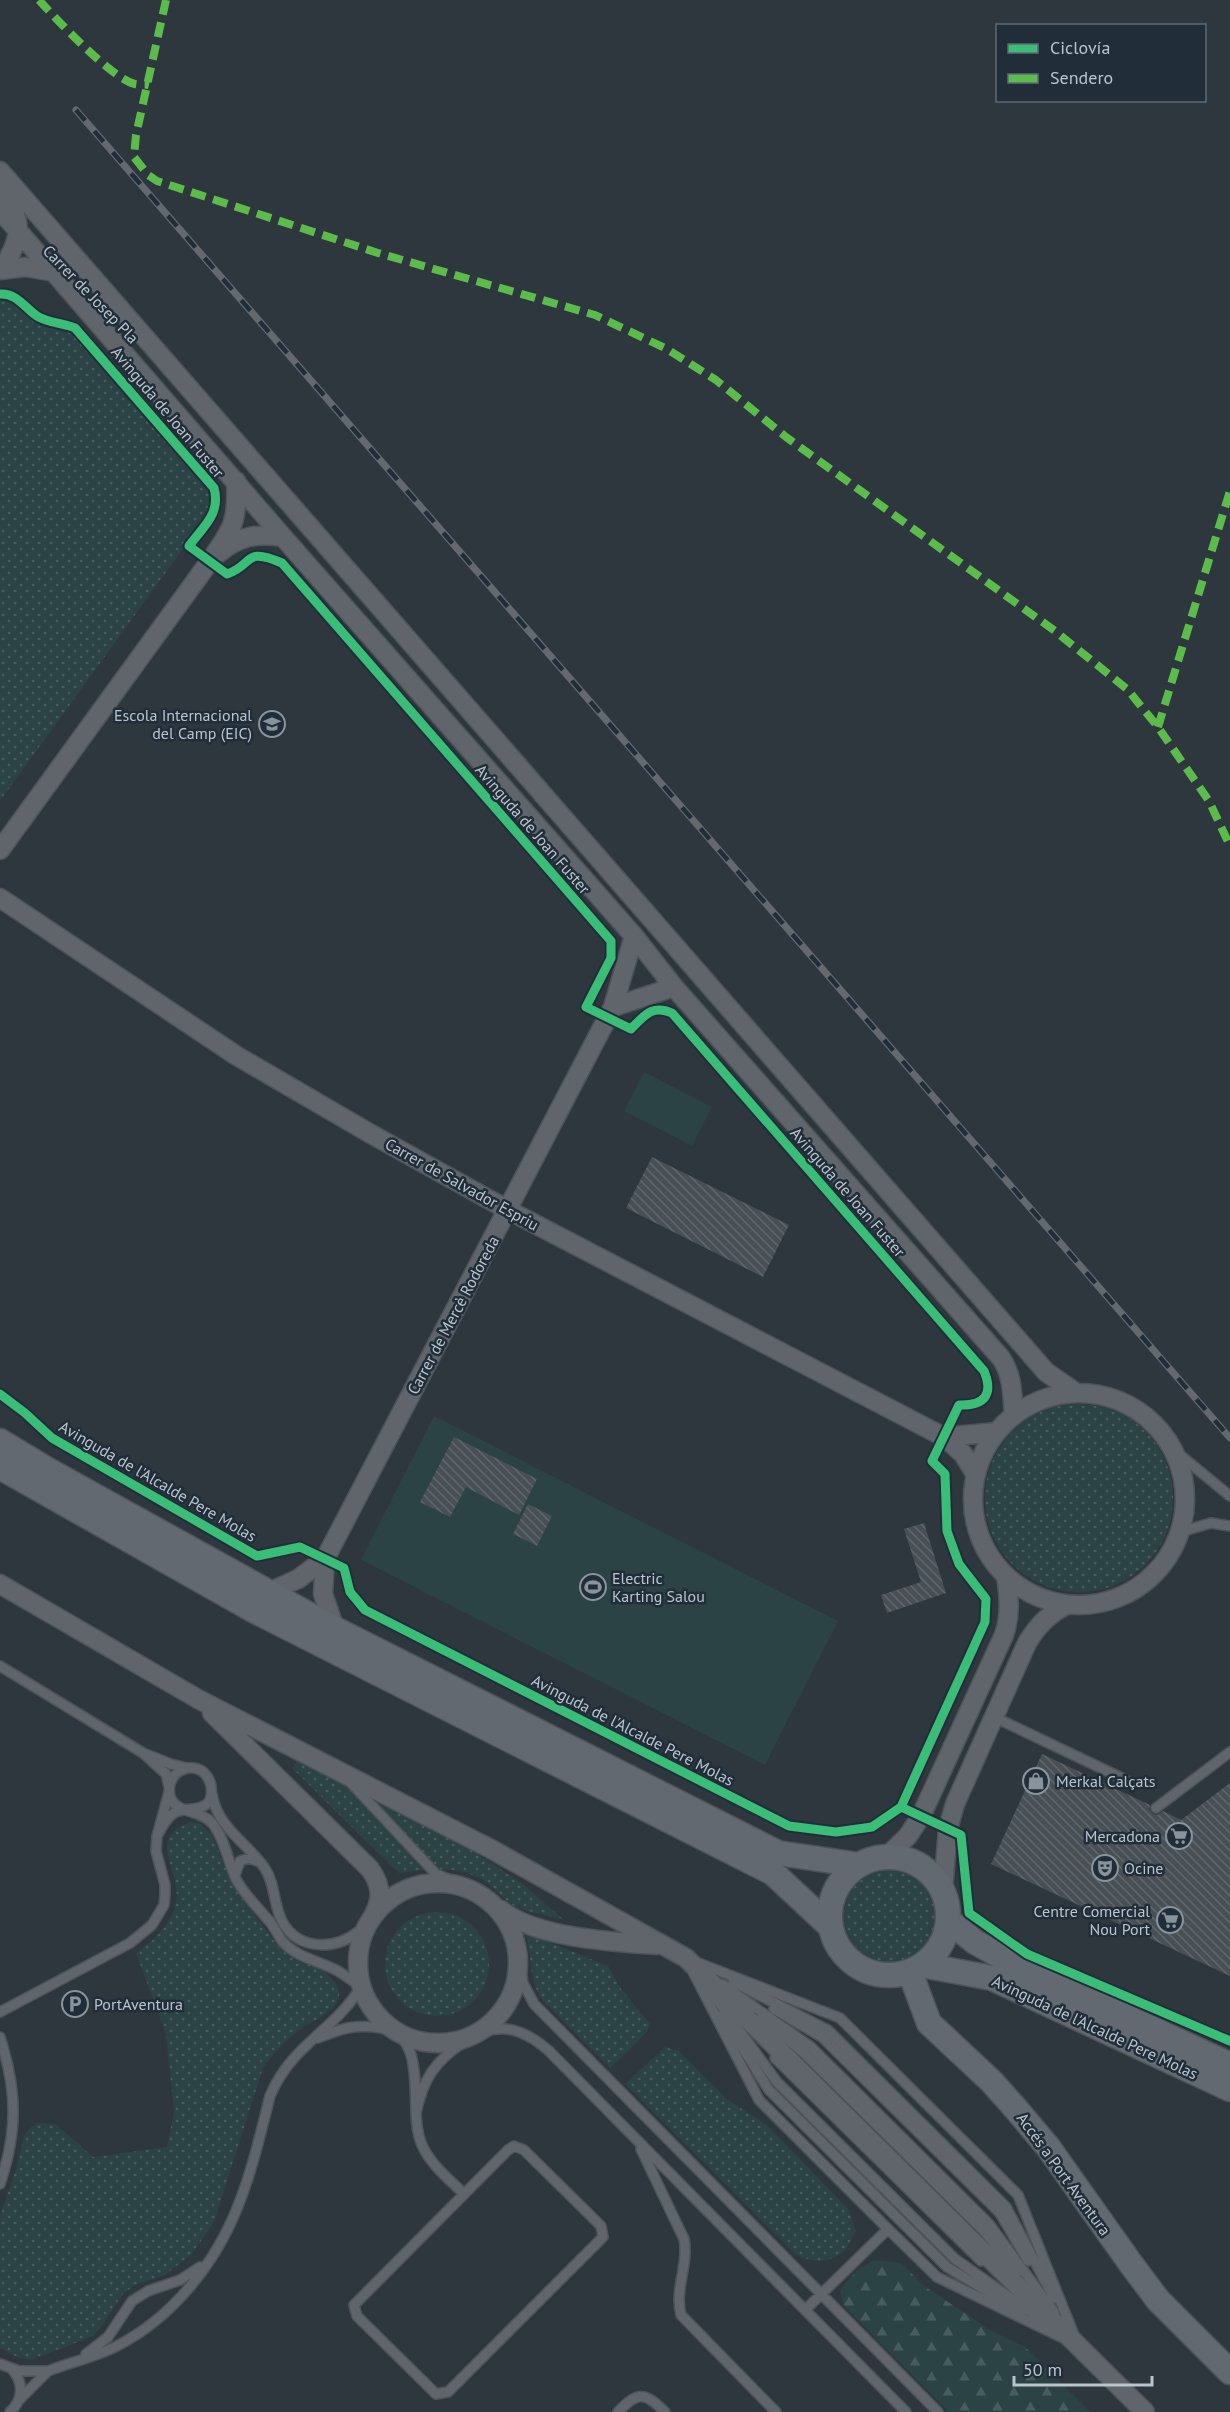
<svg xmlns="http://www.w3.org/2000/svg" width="1230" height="2412" font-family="'PT Sans',sans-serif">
<defs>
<pattern id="grass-dots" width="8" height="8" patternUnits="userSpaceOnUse" patternTransform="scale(1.5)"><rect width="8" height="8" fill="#2b4344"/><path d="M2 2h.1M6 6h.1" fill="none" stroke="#485c5e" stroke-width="1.8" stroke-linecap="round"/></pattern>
<pattern id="forest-firs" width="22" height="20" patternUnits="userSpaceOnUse" patternTransform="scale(1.5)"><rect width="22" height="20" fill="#2b4344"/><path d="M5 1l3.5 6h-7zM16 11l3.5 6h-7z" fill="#485c5e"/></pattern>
<pattern id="building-back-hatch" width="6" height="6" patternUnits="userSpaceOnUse" patternTransform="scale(1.5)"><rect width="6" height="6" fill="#484f55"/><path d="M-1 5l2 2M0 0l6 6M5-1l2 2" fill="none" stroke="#60676c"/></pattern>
</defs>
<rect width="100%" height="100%" fill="#2e373e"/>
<path fill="url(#grass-dots)" d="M0,299C17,299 24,314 36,322C49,330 65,324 77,336L207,486C212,495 213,500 211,510L0,801Z
M985 1498a94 94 0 1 1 188 0a94 94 0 1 1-188 0Z
M297,1761L468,1848L523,1884L564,1920C548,1915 530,1913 514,1906C507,1903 494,1887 486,1882C459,1864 429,1869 399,1873L293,1769Z
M191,1822L201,1824L211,1833L233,1885L280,1949C295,1962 319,1963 332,1979C356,2006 313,2019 298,2031C284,2042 273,2054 263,2068L214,2222L192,2254L165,2275L135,2285L123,2294L102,2326L93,2336L31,2360L19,2358L0,2348V2216L15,2172L25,2134L31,2127L40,2123L56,2124L93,2157L167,2147L174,2112L166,2034L136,1953C153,1941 172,1924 176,1902C182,1870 144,1838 191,1822Z
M844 1916a46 46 0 1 1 92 0a46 46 0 1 1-92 0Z
M385 1964a52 52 0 1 1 104 0a52 52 0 1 1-104 0Z
M526,1933L608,1966L621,1989L650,2024L647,2032L610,2068L543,2001L534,1985Z
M665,2047L679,2051L728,2100L767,2125L849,2210L856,2231C852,2237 848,2248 843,2252C828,2264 811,2262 796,2255L625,2084Z"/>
<path fill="url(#forest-firs)" d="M873,2260L901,2263L924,2286L990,2330L1025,2347L1090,2412H949L844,2306L840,2290L855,2272Z"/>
<path fill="#2b4344" d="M644,1072L712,1107L692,1146L624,1111Z
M434,1416L838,1621L765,1765L361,1560Z"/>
<path fill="url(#building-back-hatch)" d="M652,1157L789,1225L763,1277L626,1208Z
M454,1437L537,1479L519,1515L466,1487L450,1517L420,1502Z
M528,1504L552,1516L537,1546L513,1534Z
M924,1523L946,1593L887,1613L881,1595L921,1582L904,1529Z
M1042,1754L1150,1805L1149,1809L1153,1814L1157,1815L1163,1811L1181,1820L1230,1783V1976L991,1864Z"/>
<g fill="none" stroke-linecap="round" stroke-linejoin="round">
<defs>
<path id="lane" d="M1174,1450L1230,1496
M1180,1532L1211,1523L1230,1526
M0,1666L143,1753
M994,1717L1126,1780
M352,1784L436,1874L465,1886
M169,1787L166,1774L143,1753L171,1764L187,1768
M212,1794C217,1827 246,1842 264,1867C276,1884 273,1906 283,1923C300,1951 336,1950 359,1931C365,1926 369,1919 374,1914
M1156,1808L1230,1752
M235,1875L240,1861L249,1858L257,1861
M519,1958L523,1983L534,2004L938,2412
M696,1962L840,2018L1018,2195L1074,2335
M694,1974L759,2100L888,2229L937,2277L1063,2338
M733,1982L828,2030L1006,2207L1054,2298
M722,1984L811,2047L989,2224L1054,2312
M713,1994L777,2082L955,2259L1042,2320
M774,2009L822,2037L1000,2213L1028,2261
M0,2012L130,1943L152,1925L164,1905L165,1894V1885L156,1851L157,1836
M722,2015L769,2090L947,2267L1022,2312
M761,2018L805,2054L983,2230L1017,2272
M0,2037C17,2091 18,2130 0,2184
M318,2038C342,2028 356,2024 381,2028C432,2036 406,2110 422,2145C430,2164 449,2179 464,2194
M775,2058L981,2261
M416,2113C423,2079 435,2061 464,2042C496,2021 520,2026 548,2050L906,2412
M514,2146L524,2150L601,2226L603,2237L448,2392L436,2394L357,2316L354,2305L508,2150Z
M641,2149L684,2239C689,2265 674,2289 681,2315L776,2412
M805,2310L888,2229
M86,2354L108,2337L132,2301L148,2291L180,2280L200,2267
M0,2364L19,2371H48L20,2399
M48,2371C71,2362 96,2357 117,2346C173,2317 215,2264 238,2206C252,2171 261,2132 270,2096C291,2045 334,2031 361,1987C354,1982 346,1976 338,1971C320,1961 297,1958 282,1941C278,1935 275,1928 270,1922C258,1907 245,1896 236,1879C228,1861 225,1840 213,1824C202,1810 179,1814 171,1799C166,1787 172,1773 184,1769C190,1767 197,1768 202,1771C207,1775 210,1780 211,1786C215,1815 189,1806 176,1812C167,1816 161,1828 157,1836L169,1792
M10,2412C24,2399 24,2382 11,2368
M618,2412C638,2391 645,2392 665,2412"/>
<path id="street" d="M0,171L1019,1341L1046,1372L1075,1392
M0,190C25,221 22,239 1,270
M0,210L283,537L634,936L674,987L1001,1358C1013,1376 1012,1394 1014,1415
M0,270L25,267L55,272
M219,553C239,536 257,533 283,537
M0,850L210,561C233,528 238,522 236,481
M0,898L237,1056L371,1134L508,1210L944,1437L963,1454L976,1475
M634,936L613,1007L674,987
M973 1499a106 106 0 1 1 212 0a106 106 0 1 1-212 0Z
M944,1437L997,1432
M325,1559L613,1007
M0,1584L198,1699L491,1849L686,1958L1145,2412
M269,1592L298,1579L325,1559L323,1594L335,1629
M212,1713L370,1869C380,1883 383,1896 375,1912
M886,1857L908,1836L921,1816L1004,1635C1011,1614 1009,1597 1006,1576
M358 1963a80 80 0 1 1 160 0a80 80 0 1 1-160 0Z
M943,1890L948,1829L955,1804L1027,1643C1038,1625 1048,1615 1066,1605
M501,1910C536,1938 614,1942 657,1945"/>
<path id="secondary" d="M0,1441L48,1470L335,1629L778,1853L859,1865
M0,1467L255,1611L773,1873L831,1927
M830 1916a59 59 0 1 1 118 0a59 59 0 1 1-118 0Z
M948,1920L975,1942L1024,1969L1230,2065
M922,1965L992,1978L1230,2089
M910,1972L929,2023L992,2082L1016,2109L1048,2147L1131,2264L1158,2300L1230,2372"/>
</defs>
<use href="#lane" stroke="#4d5358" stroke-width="12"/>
<use href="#street" stroke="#4d5358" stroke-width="21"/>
<use href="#secondary" stroke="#4d5358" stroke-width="27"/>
<use href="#lane" stroke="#5f656b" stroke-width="9"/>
<use href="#street" stroke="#5f656b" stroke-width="18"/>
<use href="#secondary" stroke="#636970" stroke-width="24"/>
<defs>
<path id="rail" d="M76,110L1230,1438"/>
</defs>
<use href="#rail" stroke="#63696f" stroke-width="7"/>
<use href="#rail" stroke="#212e39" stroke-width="4.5" stroke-dasharray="14" stroke-linecap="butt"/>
<path stroke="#5cbc4b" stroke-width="8" stroke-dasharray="15 8" stroke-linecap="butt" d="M39,0C56,19 112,79 135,84C139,85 145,84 149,85
M166,0L136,135L134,157L148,175L157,181L378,253L595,315L667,349L716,380L786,437L1055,631L1127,689L1158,727L1209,801L1230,846
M1158,727L1230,491"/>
<defs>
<path id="cycleway" d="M0,294C17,293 25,308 37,316C48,323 63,323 75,328L214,488C221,513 204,526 189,546L227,574C254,565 243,546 282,563L611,941V958L586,1007L631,1029C644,1016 652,1004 672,1013L984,1371C994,1395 984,1406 959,1405L932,1461L945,1474L947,1531L959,1564L986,1599L985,1622L901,1807
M0,1394L25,1413L52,1438L257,1556L300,1547L344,1568L350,1592L365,1610L789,1826L836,1832L872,1827L901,1807
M901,1807L961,1835L969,1913L1027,1954L1230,2041"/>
</defs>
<use href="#cycleway" stroke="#212e39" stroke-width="13"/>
<use href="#cycleway" stroke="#3abd76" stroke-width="9"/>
</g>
<defs>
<symbol id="school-ring" viewBox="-11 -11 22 22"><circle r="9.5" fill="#212e39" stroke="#89939b" stroke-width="1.5"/><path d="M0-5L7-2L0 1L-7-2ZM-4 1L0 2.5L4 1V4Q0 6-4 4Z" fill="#89939b"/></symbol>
<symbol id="stadium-ring" viewBox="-11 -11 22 22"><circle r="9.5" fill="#212e39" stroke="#89939b" stroke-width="1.5"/><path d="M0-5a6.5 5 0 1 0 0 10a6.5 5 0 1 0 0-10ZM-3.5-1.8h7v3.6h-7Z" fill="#89939b"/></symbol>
<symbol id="shop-ring" viewBox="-11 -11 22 22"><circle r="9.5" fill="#212e39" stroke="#89939b" stroke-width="1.5"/><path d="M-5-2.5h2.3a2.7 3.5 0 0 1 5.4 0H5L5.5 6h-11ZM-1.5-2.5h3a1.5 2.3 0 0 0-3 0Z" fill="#89939b"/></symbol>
<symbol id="supermarket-ring" viewBox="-11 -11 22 22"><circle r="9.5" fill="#212e39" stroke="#89939b" stroke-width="1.5"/><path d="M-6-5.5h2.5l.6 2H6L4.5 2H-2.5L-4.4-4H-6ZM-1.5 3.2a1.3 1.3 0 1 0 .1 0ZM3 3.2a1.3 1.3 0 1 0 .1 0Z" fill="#89939b"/></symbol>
<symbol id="theatre-ring" viewBox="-11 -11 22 22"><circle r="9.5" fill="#212e39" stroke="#89939b" stroke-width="1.5"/><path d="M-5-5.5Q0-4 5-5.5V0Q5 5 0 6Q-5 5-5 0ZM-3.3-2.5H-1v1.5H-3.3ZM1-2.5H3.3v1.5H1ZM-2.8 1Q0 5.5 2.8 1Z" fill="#89939b"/></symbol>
<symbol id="parking-ring" viewBox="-11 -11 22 22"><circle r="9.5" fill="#212e39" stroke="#89939b" stroke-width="1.5"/><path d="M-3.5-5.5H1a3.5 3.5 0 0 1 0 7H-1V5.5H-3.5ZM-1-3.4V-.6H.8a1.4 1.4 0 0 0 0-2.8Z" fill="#89939b"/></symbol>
</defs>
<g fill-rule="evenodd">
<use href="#school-ring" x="257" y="709" width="30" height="30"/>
<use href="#stadium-ring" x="578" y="1572" width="30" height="30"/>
<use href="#shop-ring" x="1021" y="1766" width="30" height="30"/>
<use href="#supermarket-ring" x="1164" y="1821" width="30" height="30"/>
<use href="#theatre-ring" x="1090" y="1853" width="30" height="30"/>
<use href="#supermarket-ring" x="1155" y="1905" width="30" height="30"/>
<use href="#parking-ring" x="60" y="1989" width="30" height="30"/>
</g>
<g text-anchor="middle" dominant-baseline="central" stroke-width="5" stroke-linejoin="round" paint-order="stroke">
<g font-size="16" fill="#bac4cd" stroke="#212e39">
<text transform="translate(91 294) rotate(46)">Carrer de Josep Pla</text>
<text transform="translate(168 412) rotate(50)">Avinguda de Joan Fuster</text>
<text transform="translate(533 829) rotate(49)">Avinguda de Joan Fuster</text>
<text transform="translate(462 1184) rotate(29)">Carrer de Salvador Espriu</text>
<text transform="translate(848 1192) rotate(49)">Avinguda de Joan Fuster</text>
<text transform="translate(453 1315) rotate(-62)">Carrer de Mercè Rodoreda</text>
<text transform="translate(158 1481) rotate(30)">Avinguda de l'Alcalde Pere Molas</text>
<text transform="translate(633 1730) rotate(27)">Avinguda de l'Alcalde Pere Molas</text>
<text transform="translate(1095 2027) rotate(25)">Avinguda de l'Alcalde Pere Molas</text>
<text transform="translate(1064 2174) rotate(54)">Accés a Port Aventura</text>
</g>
<g font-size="16" fill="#bac4cd" stroke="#212e39" text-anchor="start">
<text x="252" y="715" text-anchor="end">Escola Internacional<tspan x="252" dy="18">del Camp (EIC)</tspan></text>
<text x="612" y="1578">Electric<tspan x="612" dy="18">Karting Salou</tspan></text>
<text x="1056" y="1781">Merkal Calçats</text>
<text x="1160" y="1836" text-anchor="end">Mercadona</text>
<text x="1124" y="1868">Ocine</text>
<text x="1150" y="1911" text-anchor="end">Centre Comercial<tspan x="1150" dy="18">Nou Port</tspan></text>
<text x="94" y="2004">PortAventura</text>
</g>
</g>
<rect x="996" y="24" width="210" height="78" fill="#212e39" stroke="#5e6a74" stroke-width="1.5"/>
<rect x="1008" y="44" width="30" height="9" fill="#3abd76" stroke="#5e6a74" stroke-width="1.5"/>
<text x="1050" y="54" font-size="18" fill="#bac4cd">Ciclovía</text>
<rect x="1008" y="74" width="30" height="9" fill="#5cbc4b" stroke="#5e6a74" stroke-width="1.5"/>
<text x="1050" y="84" font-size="18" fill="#bac4cd">Sendero</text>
<path d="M1014 2376v9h138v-9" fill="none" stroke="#bac4cd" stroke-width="3"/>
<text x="1023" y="2376" font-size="18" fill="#bac4cd" stroke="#212e39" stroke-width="4.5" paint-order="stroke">50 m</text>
</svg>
